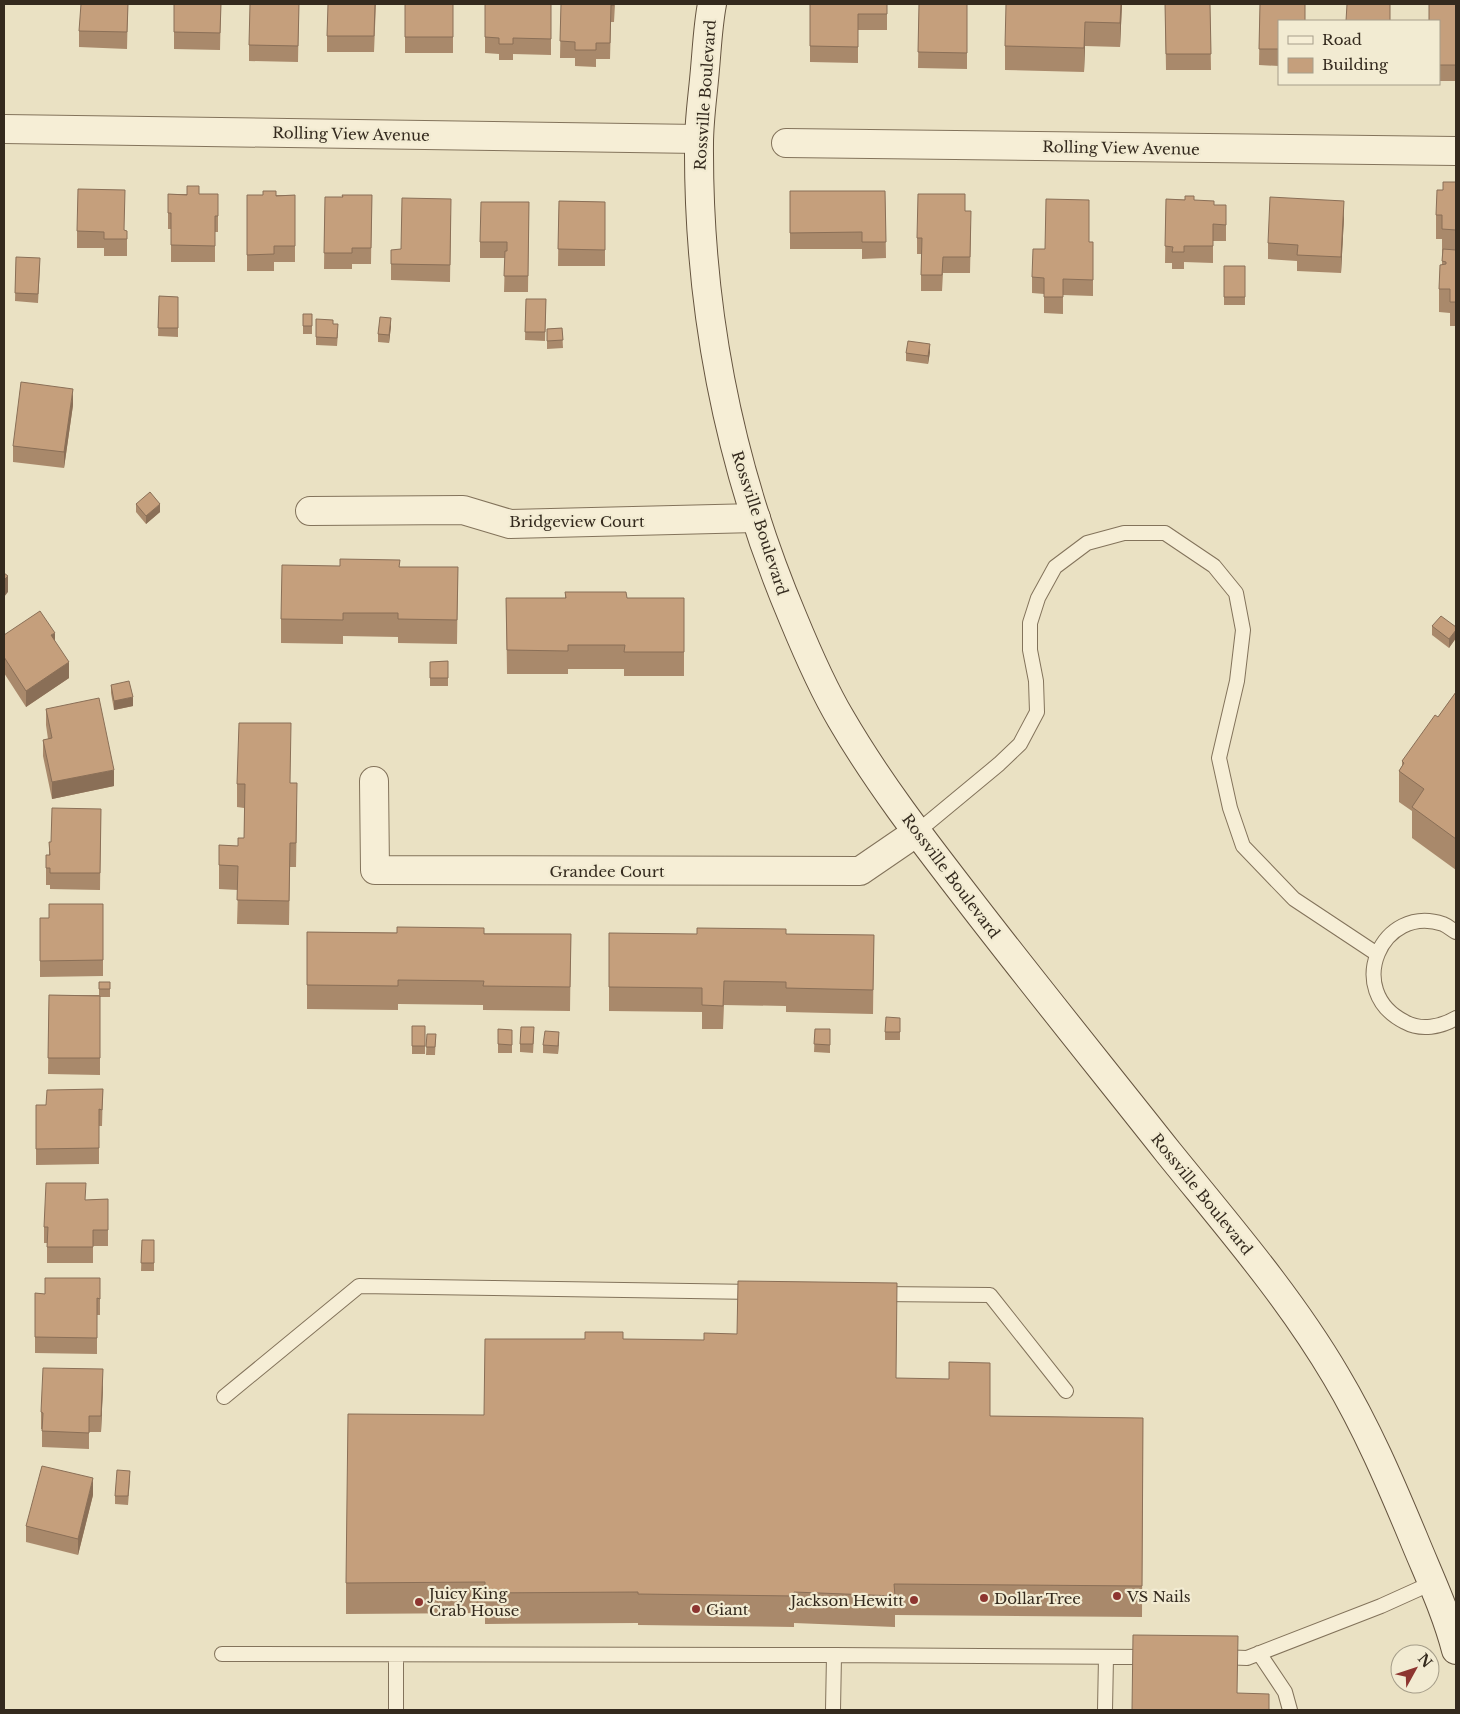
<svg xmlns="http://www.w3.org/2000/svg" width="1460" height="1714" font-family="'Libre Baskerville',serif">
<rect width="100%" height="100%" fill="#eae1c3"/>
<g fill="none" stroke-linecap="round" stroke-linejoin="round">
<defs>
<path id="service" d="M917,832L999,764L1020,744L1037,712L1036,681L1030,650V623L1038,598L1055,567L1087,543L1124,533H1165L1214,566L1236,593L1243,630L1237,681L1219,758L1230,808L1243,846L1294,899L1377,954
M1456,932C1452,930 1448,926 1443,924C1382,903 1343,991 1405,1022C1421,1031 1441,1027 1456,1018
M878,1294L990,1295L1066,1391
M224,1397L359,1286L756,1292
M1259,1653L1285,1692L1290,1710
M222,1654L834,1655
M396,1655V1710
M1220,1657L1247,1658L1381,1606L1432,1583
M833,1710L834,1655L1151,1657
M1105,1710L1106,1657"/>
<path id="minor" d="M4,129L699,139
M786,143L1456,151
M310,511L463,510L510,524L756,518
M374,781L375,870L860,871L917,832"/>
<path id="secondary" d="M712,4C708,25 707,47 705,69C703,94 699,119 699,144C698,307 729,467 793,618C807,652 822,687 841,719C877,781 921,838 965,895C1031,981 1100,1066 1168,1152C1227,1225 1289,1296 1336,1376C1367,1428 1390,1482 1413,1537C1428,1574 1446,1611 1456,1650"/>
</defs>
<use href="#service" stroke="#83735b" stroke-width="16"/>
<use href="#minor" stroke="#83735b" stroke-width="30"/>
<use href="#secondary" stroke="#65543f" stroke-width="30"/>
<use href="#service" stroke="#f6eed6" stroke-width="14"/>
<use href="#minor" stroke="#f6eed6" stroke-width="28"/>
<use href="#secondary" stroke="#f6eed6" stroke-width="28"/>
</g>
<path fill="#a9896b" d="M128,4L127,49L79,47V31Z
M174,4H221L220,50L174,49Z
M299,4L298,62L249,61V45Z
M376,4L374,52H327V36Z
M405,4H453V53H405Z
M485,4H551V55L513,54V60H499V54L485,53Z
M561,4H615L614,22H611L610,59H596V67L575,66V58H560Z
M810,4H887V30H858V63L810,62Z
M919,4H967V69L918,68Z
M1122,4L1120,47L1085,46L1084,72L1005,70V46Z
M1165,4H1210L1211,70H1166Z
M1260,4L1279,21V66L1259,65Z
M1456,4V81H1439V21Z
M1456,182V326H1450V313L1439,312V289L1442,264V239H1436V215L1443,190Z
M790,191H885L886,258L862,259V249H790Z
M168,194H218V232H215V262H171V229H168Z
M247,195H295V262H274V271H247Z
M342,195H372L371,264H352V269H324L325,197H342Z
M1166,199L1194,200L1214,205H1226V241H1213V263L1184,262V269H1172V263H1165Z
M559,201L605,202V266H558Z
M529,202L528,292H504L505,258H480V242Z
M965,211L971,227L970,273H943L942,291H921V254H917V238Z
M451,215L450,282L391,280V264L401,249Z
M1344,217L1341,273L1297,271V261L1268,259V243Z
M77,231H127V256H104V248H77Z
M1089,242H1093V296L1063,295V314L1044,313V294L1032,293V277L1045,249Z
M16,257L40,266L38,303L15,301Z
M1224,266H1245V305H1224Z
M159,296L178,297V337L158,336Z
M526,299H546L545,341L525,340Z
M303,314H312V334H303Z
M391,326L389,343L378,342V334Z
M562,328L563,348L547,349V329Z
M338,333L337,346L316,345V337Z
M930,352L928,364L906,361V353Z
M73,405L64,468L13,462V446Z
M136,504L160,512L146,524L136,512Z
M400,567H458L457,644L398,643V637L343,636V644L281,643V619Z
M565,592L627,598H684V676H624V669H568V674H507L506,598H565Z
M1432,626L1456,627V638L1449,648L1432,635Z
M4,635L55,641L69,678L26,707L4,673Z
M448,661V686H430V662Z
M111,685L133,706L114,710L111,693Z
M1456,692V870L1412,838V811L1399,802V771L1402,766V761L1438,717Z
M46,709L114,786L52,799L43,756V740L48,739L46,725Z
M290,783L297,807L296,867H290L289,925L237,924L238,890L219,889V845L238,846L244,838V808L237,807V784Z
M101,809L100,890L50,889V885H46V868L49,855V842H51Z
M103,904V976L40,977V918H49Z
M307,932L571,934L570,1011L483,1010V1005L398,1004V1010L307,1009Z
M697,934H786L874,935L873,1014L786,1012V1006L724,1005L723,1029H702V1012L609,1011V987Z
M99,982H110V997H100V1075L48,1074L49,995H99Z
M900,1018V1040H885V1032Z
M412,1026H425V1054H412Z
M498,1029L512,1030V1053H498Z
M815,1029H830V1053L814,1052Z
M427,1034H436L435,1055H426Z
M534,1036L533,1053L520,1052V1044Z
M559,1040L558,1054L543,1053V1045Z
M103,1089L102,1126H99V1164L36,1165V1105H46Z
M108,1199V1246H93V1263H47V1243H44V1227L86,1200Z
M142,1240H154V1271H141Z
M100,1278V1315H97V1354L35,1353V1293L45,1294Z
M623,1339L896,1378L990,1416L1143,1418L1142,1617L895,1615V1627L794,1623V1627L638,1625V1623L485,1624V1613L346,1614V1583L484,1415Z
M103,1386L101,1432H89V1449L42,1447V1429H41V1412Z
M130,1479L128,1505L115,1504V1496Z
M93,1495L78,1555L26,1542V1526Z"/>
<path fill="#8a6f57" d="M1121,4H1122L1120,47V23Z
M1085,22V46L1084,72V48Z
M1344,201V217L1341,273V257Z
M391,318V326L389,343V335Z
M930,344V352L928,364V356Z
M73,389V405L64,468V452Z
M160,504V512L146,524V516Z
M8,576V592L4,597V580Z
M1456,630V638L1449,648V639Z
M55,633V649L51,635Z
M69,662V678L26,707V691Z
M133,697V706L114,710V701Z
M114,770V786L52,799V782Z
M559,1032V1040L558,1054V1046Z
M103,1369V1386L101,1432V1416Z
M93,1478V1495L78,1555V1539Z"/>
<path fill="#c59f7c" stroke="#8a6f57" d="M81,4H128L127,32L79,31Z
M174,4H221L220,33L174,32Z
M250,4H299L298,46L249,45Z
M328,4H375L374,36H327Z
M405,4H453V37H405Z
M485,4H551V39L513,38V44H499V38L485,37Z
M561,4H614V5H611L610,43H596V50H575V42L560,41Z
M810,4H887V14H858V47L810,46Z
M919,4H967V53L918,52Z
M1006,4H1121L1120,23L1085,22L1084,48L1005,46Z
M1165,4H1210L1211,54H1166Z
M1260,4H1305V21H1279V49H1259Z
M1347,4H1390V21H1346Z
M1429,4H1456V65H1439V21H1429Z
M1443,182H1456V230L1442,229V215H1436L1437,190H1443Z
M187,186H199V194H218V216H215V246L171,245V213H168V194L187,195Z
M78,189L125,190L124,230L127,231V239H104V232L77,231Z
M263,191H276V196L295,195V246H274V254L247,255V195H263Z
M790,191H885L886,242H862V232L790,233Z
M918,194H965V211H971L970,257H943L942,275H921L922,238H917Z
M342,195H372L371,248H352V253H324L325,197H343Z
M1185,196H1194V200L1214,201V205H1226V225L1213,224V246H1184V252H1172L1173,247L1165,246L1166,199L1185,200Z
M1270,197L1344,201L1341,257L1297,255L1298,245L1268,243Z
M402,198L451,199L450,265L391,264V250L401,249Z
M1046,199L1089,200V242H1093V280L1063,279V297H1044V278L1032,277L1033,249H1045Z
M559,201L605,202V250L558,249Z
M481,202H529L528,276H504L505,251H507V242H480Z
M1443,249L1456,250V302H1450V289H1439L1440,265L1446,264V262L1442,261Z
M16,257L40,258L38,294L15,293Z
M1224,266H1245V297H1224Z
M159,296L178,297V328H158Z
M526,299H546L545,332H525Z
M303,314H312V326H303Z
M380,317L391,318L389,335L378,334Z
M316,319L333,320V324H338L337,338L316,337Z
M562,328L563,340L547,341V329Z
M908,341L930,344L928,356L906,353Z
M21,382L73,389L64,452L13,446Z
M150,492L160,504L146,516L136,504Z
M340,559L400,560L399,567H458L457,620L398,619V613H343V620L281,619L282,565L340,566Z
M4,573L8,576L4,580Z
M565,592H626L627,598H684V652H624L625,645H568V651L507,650L506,598H566Z
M40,611L55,633L51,635L69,662L26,691L4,657V635Z
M1441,616L1456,627V630L1449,639L1432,626Z
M448,661V678H430V662Z
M129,681L133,697L114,701L111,685Z
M1456,692V839L1412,807L1424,789L1399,771L1404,763L1402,761L1435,715L1438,717Z
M99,698L114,770L52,782L43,740L52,738L46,709Z
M239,723H291L290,783H297L296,843H290L289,901L237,900L238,866L219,865V845L238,846V838H244L245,784H237Z
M52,808L101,809L100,873H50V868H46V855H50L49,842H51Z
M49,904H103V960L40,961V918H49Z
M397,927L484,928V934H571L570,987L483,986L484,981L398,980V986L307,985V932L397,933Z
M697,928L786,929V934L874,935L873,990L786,988V982L724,981L723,1006L702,1005V988L609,987V933L697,934Z
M99,982H110V989H99Z
M49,995L100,996V1058H48Z
M886,1017L900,1018V1032H885Z
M412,1026H425V1046H412Z
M521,1027H534L533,1044H520Z
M498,1029L512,1030V1045L498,1044Z
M815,1029H830V1045L814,1044Z
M545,1031L559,1032L558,1046L543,1045Z
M427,1034H436L435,1047H426Z
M103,1089L102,1110L99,1109V1148L36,1149V1105H46L47,1090Z
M46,1183H86L85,1200L108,1199V1230H93V1247H47L48,1227H44Z
M142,1240H154V1263H141Z
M45,1278H100V1299L97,1298V1338L35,1337V1293L45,1294Z
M738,1281L897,1283L896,1378L949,1379V1362L990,1363V1416L1143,1418L1142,1586L894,1584L895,1596L794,1592V1596L638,1594V1592L485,1593V1582L346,1583L348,1414L484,1415L485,1339H585V1332H623V1339L704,1340V1333L737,1334Z
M43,1368L103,1369L101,1416H89V1433L42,1431L43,1413L41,1412Z
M42,1466L93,1478L78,1539L26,1526Z
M117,1470L130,1471L128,1496H115Z
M1133,1635L1238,1636L1237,1693L1269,1694V1710H1132Z"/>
<g fill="#8d3530" stroke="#f2ebd2" stroke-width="2">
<circle cx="1117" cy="1596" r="5"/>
<circle cx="984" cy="1598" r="5"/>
<circle cx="914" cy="1600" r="5"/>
<circle cx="419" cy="1602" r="5"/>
<circle cx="696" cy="1609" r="5"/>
</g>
<g text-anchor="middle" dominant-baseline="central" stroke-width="4.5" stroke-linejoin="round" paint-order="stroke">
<g font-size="15" fill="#342a1e" stroke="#f2ebd2">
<text transform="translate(705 95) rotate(-86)">Rossville Boulevard</text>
<text transform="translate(351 134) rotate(1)">Rolling View Avenue</text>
<text transform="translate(1121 148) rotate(1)">Rolling View Avenue</text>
<text x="577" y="521">Bridgeview Court</text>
<text transform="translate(760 523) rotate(72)">Rossville Boulevard</text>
<text x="607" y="871">Grandee Court</text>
<text transform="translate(951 876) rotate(53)">Rossville Boulevard</text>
<text transform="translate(1202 1194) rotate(51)">Rossville Boulevard</text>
</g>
<g font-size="15" fill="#342a1e" stroke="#f2ebd2" text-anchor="start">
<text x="429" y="1593">Juicy King<tspan x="429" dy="17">Crab House</tspan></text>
<text x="1127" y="1596">VS Nails</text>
<text x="994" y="1598">Dollar Tree</text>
<text x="904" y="1600" text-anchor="end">Jackson Hewitt</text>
<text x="706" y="1609">Giant</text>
</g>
</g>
<rect width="1460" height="1714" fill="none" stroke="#342a1e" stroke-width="10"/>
<rect x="1278" y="20" width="162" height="65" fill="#f2ebd2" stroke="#a69e8a"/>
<rect x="1288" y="36" width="25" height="8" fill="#f6eed6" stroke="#a69e8a"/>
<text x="1322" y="45" font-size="15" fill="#342a1e">Road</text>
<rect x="1288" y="58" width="25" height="15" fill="#c59f7c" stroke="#a69e8a"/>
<text x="1322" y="70" font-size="15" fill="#342a1e">Building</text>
<g transform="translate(1415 1669) rotate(50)"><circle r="24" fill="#f2ebd2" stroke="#a69e8a"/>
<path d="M0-4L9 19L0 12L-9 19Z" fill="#8d3530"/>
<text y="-8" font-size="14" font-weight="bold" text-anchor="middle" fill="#342a1e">N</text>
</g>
</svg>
